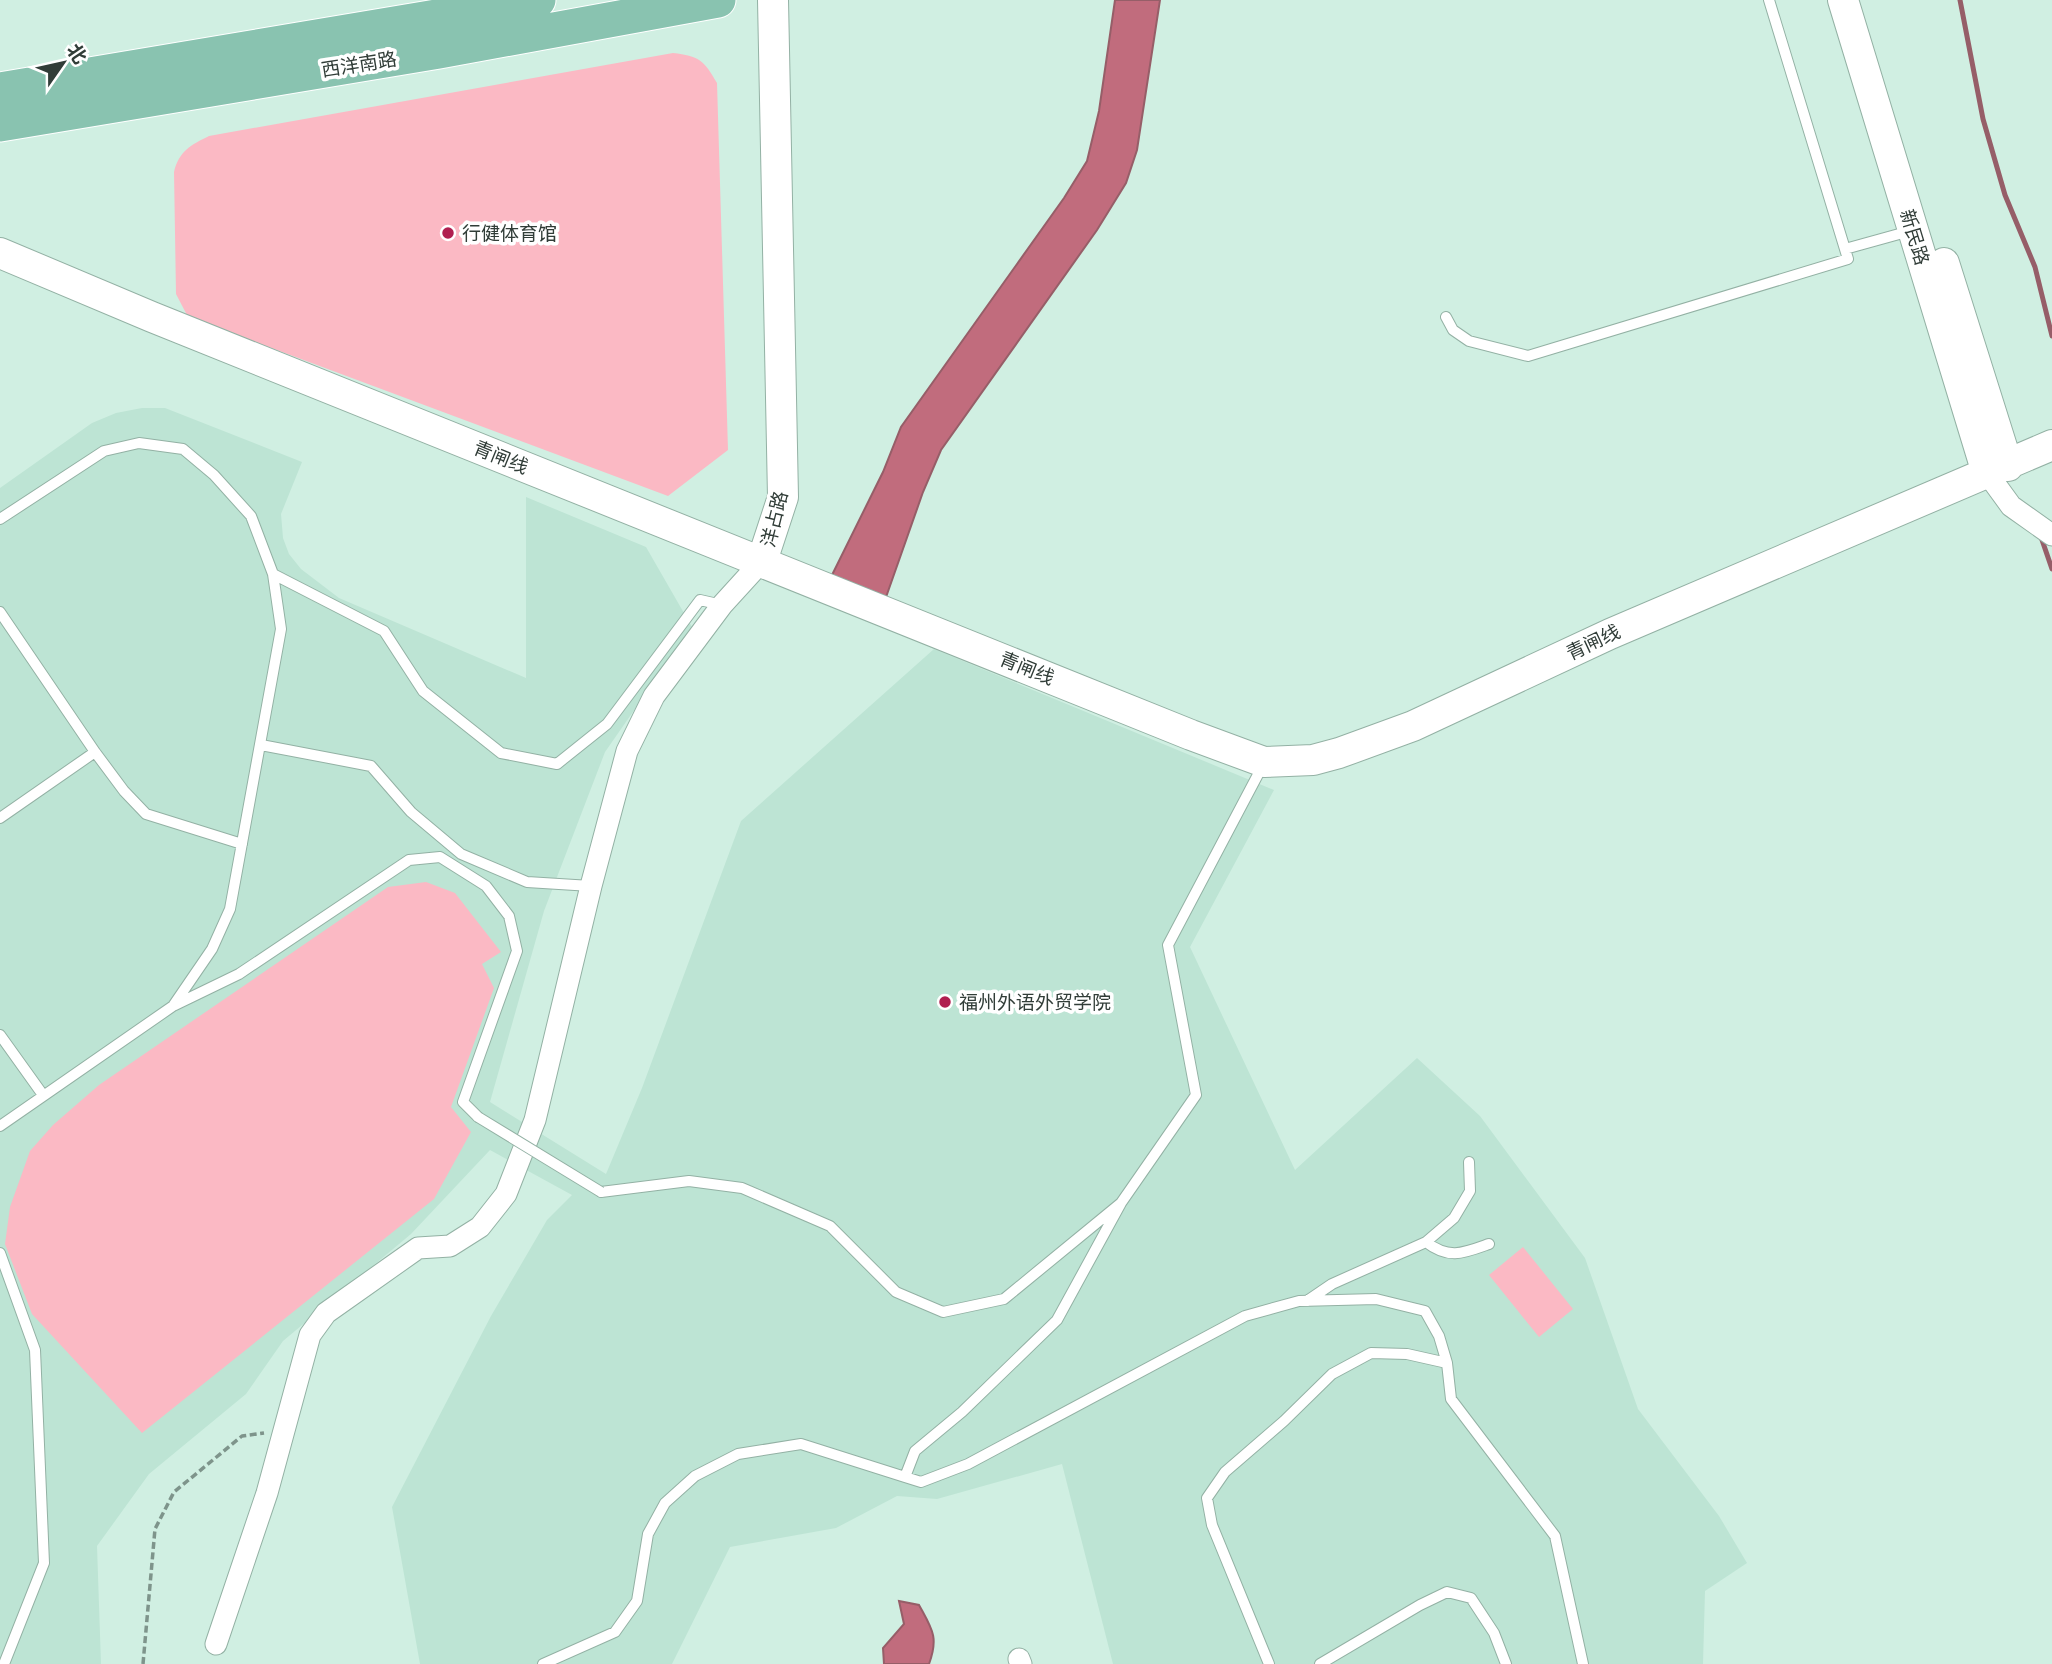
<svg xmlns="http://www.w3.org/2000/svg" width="2052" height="1664" font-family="Ubuntu,'Noto Sans SC',sans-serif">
<rect width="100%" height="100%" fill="#d0efe2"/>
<path fill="#bde4d4" d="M142,408H165L302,462L281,514L283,538L289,554L301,569L339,598L526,678V497L646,547L692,627L605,752L544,911L490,1102L606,1174L642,1088L741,821L934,649L1274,790L1190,947L1295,1170L1417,1058L1480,1116L1585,1258L1638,1409L1719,1516L1747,1563L1705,1591L1703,1664H1113L1062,1464L937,1499L897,1496L836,1528L730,1547L672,1664H420L392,1507L491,1316L547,1220L572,1195L490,1150L411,1234L283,1341L246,1394L149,1474L97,1546L101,1664H0V488L92,423L116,413Z"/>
<path fill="#fbb9c4" d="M673,53C699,56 704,60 717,83L728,450L668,496L188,317L176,294L174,172C179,151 191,145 209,136Z
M426,882L455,893L501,952L482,964L494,988L451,1107L471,1132L434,1199L142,1433L32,1314L5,1244L10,1207L30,1151L53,1125L99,1085L388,887Z
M1523,1247L1573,1309L1539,1337L1489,1275Z"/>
<path fill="#c16c7d" stroke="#965e68" stroke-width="2" d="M1115,0H1160L1137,150L1126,183L1097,230L941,450L923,492L885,600L831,577L883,472L901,427L1064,198L1087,161L1099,111Z
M899,1601L919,1605C932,1629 939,1637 929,1664H884L883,1648L904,1624Z"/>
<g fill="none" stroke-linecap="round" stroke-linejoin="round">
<path stroke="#965e68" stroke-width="5" d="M1960,0L1983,119L2005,195L2035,267L2052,336
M2041,537L2052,569"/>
<defs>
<path id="lane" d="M1845,249L1910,231
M1446,317L1453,330L1469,341L1528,356L1848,259L1769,0
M0,519L104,451L139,443L183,449L214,475L251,516L273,574L281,629L230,909L212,949L173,1006L0,1126
M273,574L384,631L423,691L501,753L557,764L607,724L700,600L722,605
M0,612L95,752L124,791L146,814L242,844
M261,745L371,766L411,812L461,854L527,882L591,886
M0,818L95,752
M175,1005L239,974L409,860L440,857L486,886L509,916L517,951L463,1102L478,1117
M0,1035L43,1095
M601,1192L689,1181L742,1188L830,1226L896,1292L943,1312L1004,1299L1121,1203L1196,1095L1168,945L1263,765
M1121,1203L1057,1320L962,1412L915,1451L905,1477L921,1482L968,1464L1245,1316L1299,1301L1376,1299L1425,1311L1439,1336L1447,1363L1451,1399L1555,1536L1583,1664
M1426,1242C1449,1260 1464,1253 1489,1244
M0,1253L35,1350L44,1563L4,1664
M1307,1301L1332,1284L1426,1242L1454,1218L1470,1191L1469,1162
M543,1664L615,1632L637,1601L648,1534L665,1503L695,1476L738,1454L801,1444L905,1477
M1269,1664L1212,1525L1207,1498L1225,1472L1284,1421L1332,1374L1371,1353L1407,1354L1447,1363
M1320,1664L1420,1605L1447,1592L1471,1598L1494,1633L1506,1664"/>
<path id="street" d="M1987,473L2011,506L2052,535
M216,1644L267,1493L310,1335L326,1313L418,1248L450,1246L480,1227L506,1194L535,1120L591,886L627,751L654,696L722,605L762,561
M1019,1659L1021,1664"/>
<path id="secondary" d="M1843,0L1987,473
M0,253L152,317L1191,735L1264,762L1313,760L1339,753L1413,726L1610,634L2052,445
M1944,263L2008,466
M762,561L783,497L773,0"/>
<path id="primary" d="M0,90L538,0
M0,124L439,51L718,0"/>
</defs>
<use href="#lane" stroke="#93b1a4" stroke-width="12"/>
<use href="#street" stroke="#93b1a4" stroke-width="23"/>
<use href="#secondary" stroke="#93b1a4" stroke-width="32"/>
<use href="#primary" stroke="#fff" stroke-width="37"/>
<path stroke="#7e948b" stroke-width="3.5" stroke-dasharray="7 3.5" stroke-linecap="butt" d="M143,1664L155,1529L174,1492L242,1436L264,1433"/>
<use href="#lane" stroke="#fff" stroke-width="10"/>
<use href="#street" stroke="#fff" stroke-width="21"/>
<use href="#secondary" stroke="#fff" stroke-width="30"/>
<use href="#primary" stroke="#89c3b0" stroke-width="35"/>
<defs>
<path id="lane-bridge" d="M478,1117L601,1192"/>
</defs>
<use href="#lane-bridge" stroke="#93b1a4" stroke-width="12" stroke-linecap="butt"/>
<use href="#lane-bridge" stroke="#fff" stroke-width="10"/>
</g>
<g fill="#b01f50" stroke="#fff" stroke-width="2.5">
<circle cx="448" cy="233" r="7"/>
<circle cx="945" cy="1002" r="7"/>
</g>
<g text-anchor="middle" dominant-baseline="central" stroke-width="7" stroke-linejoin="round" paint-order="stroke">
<g font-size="19" fill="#313d38" stroke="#fff">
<text transform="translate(359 64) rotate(-9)">西洋南路</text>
<text transform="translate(1915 237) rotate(73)">新民路</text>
<text transform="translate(501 457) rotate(22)">青闸线</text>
<text transform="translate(774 519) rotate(-76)">洋占路</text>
<text transform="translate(1593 642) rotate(-25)">青闸线</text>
<text transform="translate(1027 668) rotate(22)">青闸线</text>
</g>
<g font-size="19" fill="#313d38" stroke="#fff" text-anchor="start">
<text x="462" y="233">行健体育馆</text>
<text x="959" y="1002">福州外语外贸学院</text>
</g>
</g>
<g transform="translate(63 63) rotate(56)" stroke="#ffffff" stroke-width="5" paint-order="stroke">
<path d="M0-5L12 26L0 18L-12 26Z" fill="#313d38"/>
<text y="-10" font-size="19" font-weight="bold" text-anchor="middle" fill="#313d38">北</text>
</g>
</svg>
